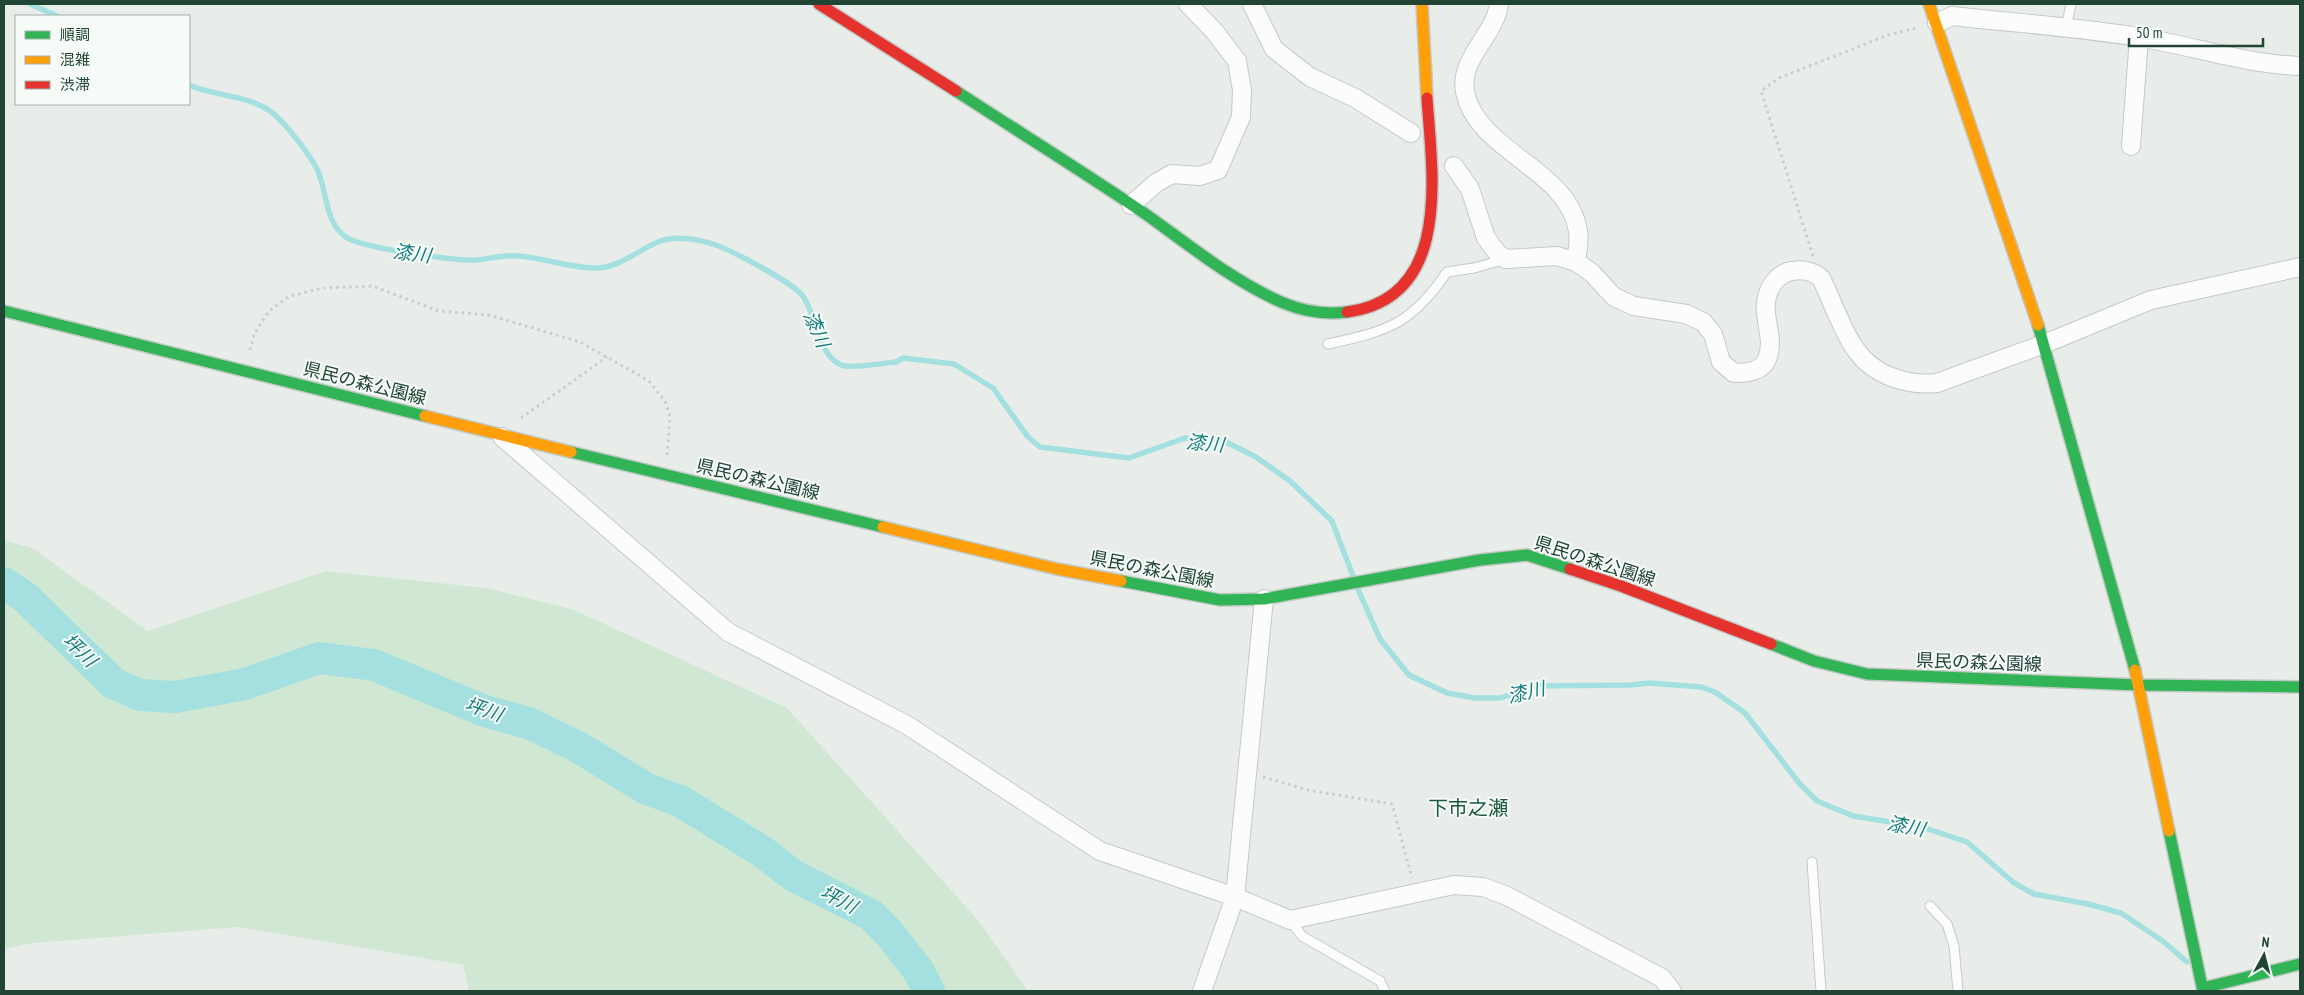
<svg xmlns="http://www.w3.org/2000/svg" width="2304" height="995" font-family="'PT Sans Narrow','Noto Sans JP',sans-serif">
<rect width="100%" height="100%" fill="#e8edea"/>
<path fill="#d0e8d3" d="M4,540L32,548L148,631L326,571L486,588L572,609L787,708L978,920L1028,991H469L463,965L239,927L33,943L4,949Z"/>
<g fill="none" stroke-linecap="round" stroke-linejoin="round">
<path stroke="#a4e0df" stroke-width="5.5" d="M30,4L57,16
M189,85C214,96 247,95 270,111C284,121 311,156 318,171C327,192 325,223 346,237C361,248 456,261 476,260C490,259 505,254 519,256C544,258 570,268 595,268C620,268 636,251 658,242C673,235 697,239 713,244C731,250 790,281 802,295C817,313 818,361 845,366C858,368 882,363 896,362L903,358L954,364L993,388L1028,437L1040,447L1129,458L1185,438L1228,443L1256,457L1290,481L1332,521L1353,576
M1357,587L1380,639L1409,675L1447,693L1475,698H1500L1537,686L1631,685L1649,683L1701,687L1715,692L1745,713L1799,783L1817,801L1853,816L1922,827L1967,842L2014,883L2034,894L2088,904L2121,913L2164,942L2187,962"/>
<path stroke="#a4e0df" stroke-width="32" d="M4,583L25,597L113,683L140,695L175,697L245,684L319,658L374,665L482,710L531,724L578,747L647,789L680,801L763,852L794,876L871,915L889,933L918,970L929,991"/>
<defs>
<path id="lane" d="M2066,28L2071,4
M1328,344C1388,331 1412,324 1447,272L1474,268L1506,259
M1812,862L1821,991
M1930,906L1947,924L1954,946L1958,991
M1290,920L1302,936L1380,981L1385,991"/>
<path id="street" d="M1252,4L1274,49L1310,77L1355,98L1411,133
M1499,4C1495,35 1459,58 1465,92C1477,152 1568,168 1578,231C1580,241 1577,252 1576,262
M1937,23L1952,16C2014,23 2077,27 2138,37C2193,46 2245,64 2300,66
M2131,146L2139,37
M1454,166L1470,189L1486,238L1498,254L1506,259L1557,256L1576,262L1592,273L1614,297L1634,306L1686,314L1703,322L1713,334L1721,362L1734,373C1746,373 1762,372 1767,359C1778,333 1753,308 1775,281C1779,276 1785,272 1792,271C1803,269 1812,271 1821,278C1831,298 1843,333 1856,350C1874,376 1908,386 1937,383L2044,344L2151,300L2300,267
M1131,205L1156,183L1172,174L1200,176L1218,170L1241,117L1242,90L1237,61L1215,32L1188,4
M502,437L728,632L907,725L1100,851L1235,897L1290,920L1454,885L1483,887L1507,896L1662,978L1672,991
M1202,991L1235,897L1264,599"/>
<path id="fast" d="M956,91C1019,132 1082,171 1144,213C1188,244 1231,280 1281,302C1302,311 1324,315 1347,312
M4,311L425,416
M2038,325L2135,670
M571,452L883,527
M1121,581L1220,600L1264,599L1480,560L1527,555L1570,569
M1771,644L1814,661L1867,674L2139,685L2300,687
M2169,831L2203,991
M2203,988L2300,964"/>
<path id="slow" d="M1422,4L1427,98
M1929,4L2038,325
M425,416L571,452
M883,527L1057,569L1121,581
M2135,670L2169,831"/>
<path id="jam" d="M819,4L956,91
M1347,312C1453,298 1432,173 1427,98
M1570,569L1621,586L1771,644"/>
</defs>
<use href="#lane" stroke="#c4cac7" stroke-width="11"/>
<use href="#street" stroke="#c4cac7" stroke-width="20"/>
<use href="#fast" stroke="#c1c9c5" stroke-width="14"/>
<use href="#slow" stroke="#c1c9c5" stroke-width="14"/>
<use href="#jam" stroke="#c1c9c5" stroke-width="14"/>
<path stroke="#c6cfca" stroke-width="3" stroke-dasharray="2.5 4" stroke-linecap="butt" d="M1813,256L1761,91L1779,78L1888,35L1916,28
M250,350L254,334L269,311L290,296L323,288L372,286L439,311L489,315L580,342L649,381L665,401L670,417L667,455
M521,418L607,357
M1263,777L1308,790L1392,804L1412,878"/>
<use href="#lane" stroke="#fcfcfc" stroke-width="9"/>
<use href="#street" stroke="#fcfcfc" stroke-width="18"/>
<use href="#fast" stroke="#30b455" stroke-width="11"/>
<use href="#slow" stroke="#ff9f0a" stroke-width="11"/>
<use href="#jam" stroke="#e5322d" stroke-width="11"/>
</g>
<g text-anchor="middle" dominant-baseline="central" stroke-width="4" stroke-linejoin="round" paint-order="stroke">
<g font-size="18" fill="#214435" stroke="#f6fbf8">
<text transform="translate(365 383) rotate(14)">県民の森公園線</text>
<text transform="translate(758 479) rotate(13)">県民の森公園線</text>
<text transform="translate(1595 561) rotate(18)">県民の森公園線</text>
<text transform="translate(1152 569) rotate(11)">県民の森公園線</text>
<text transform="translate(1979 662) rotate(2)">県民の森公園線</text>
</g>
<g font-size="19" font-style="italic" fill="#137c7d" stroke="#f6fbf8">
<text transform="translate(412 253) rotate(7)">漆川</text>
<text transform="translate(817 329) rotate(66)">漆川</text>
<text transform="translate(1205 443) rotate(5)">漆川</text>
<text transform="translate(80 650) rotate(44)">坪川</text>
<text transform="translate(1526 692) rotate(-13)">漆川</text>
<text transform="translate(484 709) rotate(19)">坪川</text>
<text transform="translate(1906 826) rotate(11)">漆川</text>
<text transform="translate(839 899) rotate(27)">坪川</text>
</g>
<g font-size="20" fill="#1a5a40" stroke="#f6fbf8">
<text x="1468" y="808">下市之瀬</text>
</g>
</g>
<rect width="2304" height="995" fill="none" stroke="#214435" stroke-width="10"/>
<rect x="15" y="15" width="175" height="90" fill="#f6fbf8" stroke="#a1b2aa"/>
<rect x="25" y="31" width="25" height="8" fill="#30b455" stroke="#a1b2aa"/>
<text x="60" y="40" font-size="15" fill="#214435">順調</text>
<rect x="25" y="56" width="25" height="8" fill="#ff9f0a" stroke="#a1b2aa"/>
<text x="60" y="65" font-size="15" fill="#214435">混雑</text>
<rect x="25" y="81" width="25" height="8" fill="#e5322d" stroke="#a1b2aa"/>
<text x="60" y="90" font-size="15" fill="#214435">渋滞</text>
<g transform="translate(2264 955) rotate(7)" stroke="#f6fbf8" stroke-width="4" paint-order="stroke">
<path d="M0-4L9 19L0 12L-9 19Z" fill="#214435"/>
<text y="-8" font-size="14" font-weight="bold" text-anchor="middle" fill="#214435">N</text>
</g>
<path d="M2129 38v8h134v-8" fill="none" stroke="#214435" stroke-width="2.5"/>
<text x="2136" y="38" font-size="15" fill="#214435" stroke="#f6fbf8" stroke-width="4" paint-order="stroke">50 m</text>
</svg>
